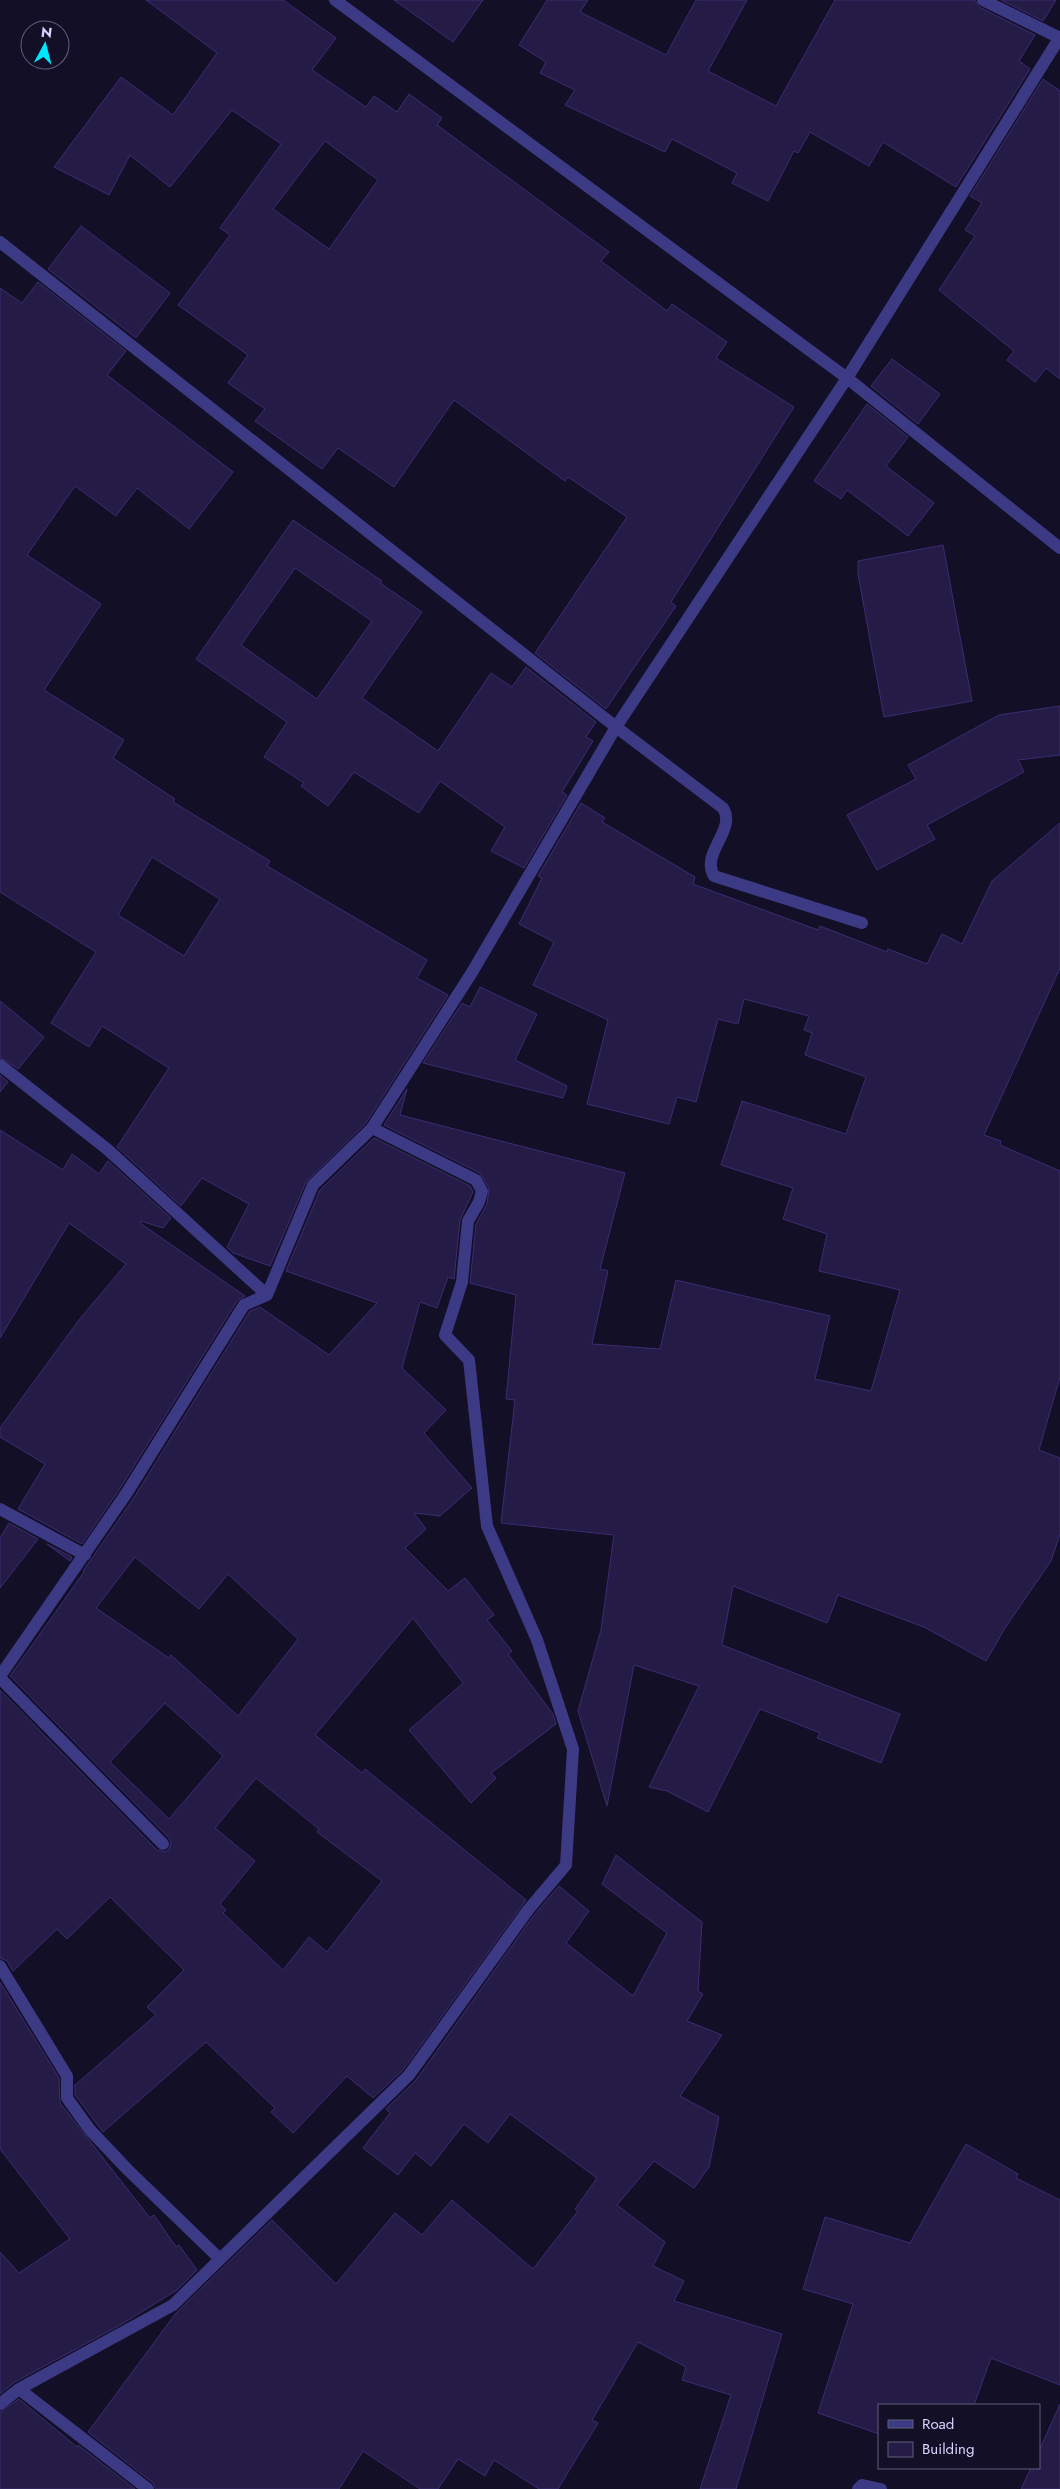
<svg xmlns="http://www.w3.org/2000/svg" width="1060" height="2489" font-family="Jost,sans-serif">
<rect width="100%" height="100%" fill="#130f26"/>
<path fill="#241b47" stroke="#3b2d73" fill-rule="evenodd" d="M146,0H283L336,38L312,70L366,107L374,96L397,112L409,94L442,118L437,125L609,252L601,261L667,311L672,304L727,342L716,358L794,407L671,602L676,606L606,709L535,653L627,517L568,477L565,481L454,400L394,487L338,448L322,469L255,421L265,409L228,383L248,355L178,305L230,235L220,228L281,144L232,110L170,187L130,155L109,195L54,167L121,77L173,115L217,53ZM325,141L378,180L329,249L273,209Z
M394,0H483L453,42Z
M547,0H588L580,12L666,55L696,0H747L708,71L776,106L835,0H975L979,7L1035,35L1019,61L1030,69L956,187L883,142L869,166L810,132L798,153L794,151L768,201L732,183L737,173L672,139L665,152L565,105L575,90L540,73L546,62L519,45Z
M1001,0H1056L1043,21Z
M1043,79L1060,91V379L1046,368L1035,382L1007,360L1014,351L939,290L975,236L965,230L982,203L970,196Z
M81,226L170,293L136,338L48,269Z
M38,282L126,351L107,375L233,472L189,529L137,488L116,516L75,486L27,555L101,604L44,690L124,740L113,758L175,799L173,802L270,861L267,866L427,960L417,978L448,995L366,1123L306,1182L270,1266L233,1253L227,1247L249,1204L202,1178L181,1206L117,1147L169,1068L102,1026L89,1047L51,1023L96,952L0,892V288L22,303ZM152,857L220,899L184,956L118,915Z
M892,359L940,394L918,424L871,386Z
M867,404L908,437L886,466L934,503L908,536L847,490L841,499L814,481Z
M293,520L382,581L380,583L422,612L362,698L438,751L491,673L512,687L526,667L596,722L586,737L593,741L562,792L567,795L524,868L491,851L505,827L440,781L419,813L354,772L328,806L301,786L304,783L264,757L287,722L196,659ZM295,568L372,621L317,699L241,645Z
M943,545L972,701L884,717L858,574V561Z
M1060,706V755L1018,760L1024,772L927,825L935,839L877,870L847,815L916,779L908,765L999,715Z
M581,803L605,818L602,822L695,877L693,884L818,930L820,926L887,952L888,949L927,964L942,934L962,944L992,881L1060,823V968L984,1135L1001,1141L1000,1145L1060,1171V1377L1039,1450L1060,1458V1534L1051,1561L1005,1628L986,1661L924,1627L838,1595L827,1623L733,1586L722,1645L900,1714L881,1763L817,1738L820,1733L760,1709L708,1812L667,1791L649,1787L699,1686L634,1665L607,1806L578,1711L601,1630L614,1535L501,1523L515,1400L506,1399L516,1295L470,1283L476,1224L487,1204L489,1188L480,1173L384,1125L407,1089L400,1115L625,1173L600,1269L608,1271L592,1344L660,1349L676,1280L830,1316L815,1379L871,1391L900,1290L819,1271L827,1234L783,1219L793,1188L721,1165L742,1101L846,1134L866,1077L805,1055L812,1033L804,1030L809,1016L744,999L738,1024L718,1019L696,1102L677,1097L669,1124L587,1104L608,1020L533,985L554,942L519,924L542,878L538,876Z
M480,987L537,1014L515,1060L567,1086L563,1098L423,1063L462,1003L470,1007Z
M0,1001L44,1037L18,1069L0,1057Z
M0,1075L8,1082L0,1092Z
M0,1130L63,1170L72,1154L99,1174L108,1161L171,1218L163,1228L141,1221L140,1223L245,1296L237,1301L119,1490L82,1544L18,1509L45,1464L0,1437V1428L79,1320L126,1264L69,1223L0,1338Z
M374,1138L470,1186L473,1192L460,1220L454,1279L448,1277L437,1308L420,1302L402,1368L446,1410L424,1433L472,1488L440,1516L414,1513L426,1529L405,1548L448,1591L465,1578L494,1615L487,1620L512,1651L508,1654L553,1714L556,1724L491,1773L496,1778L471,1803L409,1730L463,1683L413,1618L315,1735L362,1773L365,1769L526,1900L403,2070L373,2098L347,2076L293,2133L271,2112L275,2108L206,2042L103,2132L75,2095V2085L156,2015L147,2007L184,1970L110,1897L67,1939L57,1929L13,1971L7,1961L0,1958V1690L157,1850L165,1852L169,1849L171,1842L169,1838L10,1676L84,1572L83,1571L133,1499L250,1311L260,1307L329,1355L377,1303L286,1271L320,1190ZM135,1557L199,1609L228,1574L298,1639L238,1716L171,1655L169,1658L96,1608ZM165,1703L223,1756L169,1819L110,1762ZM256,1778L319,1829L317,1832L382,1881L327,1952L309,1937L283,1970L223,1913L226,1910L220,1904L255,1861L215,1828Z
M9,1523L38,1539L0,1588V1538Z
M47,1544L72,1557L70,1561Z
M616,1855L702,1922L698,1991L703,1994L687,2021L722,2035L680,2096L719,2117L709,2167L694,2188L654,2161L617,2205L665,2242L653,2266L684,2281L674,2301L782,2334L736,2489H700L731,2395L682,2380L686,2367L638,2342L592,2420L598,2423L558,2489H539L494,2460L485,2476L458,2459L438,2489H420L363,2451L339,2489H156L153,2483L88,2432L176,2313L272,2220L336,2284L395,2213L422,2235L452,2200L533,2269L578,2211L575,2209L597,2178L510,2114L488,2143L464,2124L431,2166L415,2153L398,2175L363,2148L390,2113L386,2109L416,2080L534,1915L559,1886L589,1911L566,1943L633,1996L667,1933L602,1884Z
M0,1982L59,2078L60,2103L150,2218L154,2215L176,2247L179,2245L197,2270L177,2290L122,2324L15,2382L0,2394V2252L19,2273L70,2239L0,2149Z
M966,2144L1018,2174L1016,2178L1060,2200V2385L991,2358L974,2405H879V2434L818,2413L853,2304L803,2289L825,2217L910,2243Z
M19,2399L77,2447L78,2445L135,2489H0V2412Z
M1060,2404V2489H1021L1031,2468H1039V2451Z"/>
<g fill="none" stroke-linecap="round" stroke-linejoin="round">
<path stroke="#3d3a85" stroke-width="12" d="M335,0L847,378L1060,548
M983,0L1060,38
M0,242L616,727L723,808C737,830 700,853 714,876L862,923
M0,1065L107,1149L267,1295
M0,1509L85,1555
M0,1676L126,1494L244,1305L267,1295L313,1185L372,1128L471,974L616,727L847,378L1060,37
M0,1678L163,1844
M0,1966L67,2076V2098L90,2130L128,2170L220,2259
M19,2389L148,2489
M0,2404L19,2389L173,2305L409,2075L528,1910L566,1865L573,1749L537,1640L487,1526L469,1360L445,1335L462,1282L468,1221L479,1202L482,1191L476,1180L372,1128
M858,2489L862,2485L881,2489"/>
</g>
<rect x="878" y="2404" width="162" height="65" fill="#130f26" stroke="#625e7d"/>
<rect x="888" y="2420" width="25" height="8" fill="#3d3a85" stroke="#625e7d"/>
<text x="922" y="2429" font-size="15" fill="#d9d4ff">Road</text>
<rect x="888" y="2442" width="25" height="15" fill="#241b47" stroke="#625e7d"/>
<text x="922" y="2454" font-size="15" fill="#d9d4ff">Building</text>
<g transform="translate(45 45) rotate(7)"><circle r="24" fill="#130f26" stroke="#625e7d"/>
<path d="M0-4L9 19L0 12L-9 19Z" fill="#00e5ff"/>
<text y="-8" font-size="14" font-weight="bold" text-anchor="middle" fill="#d9d4ff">N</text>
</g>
</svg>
